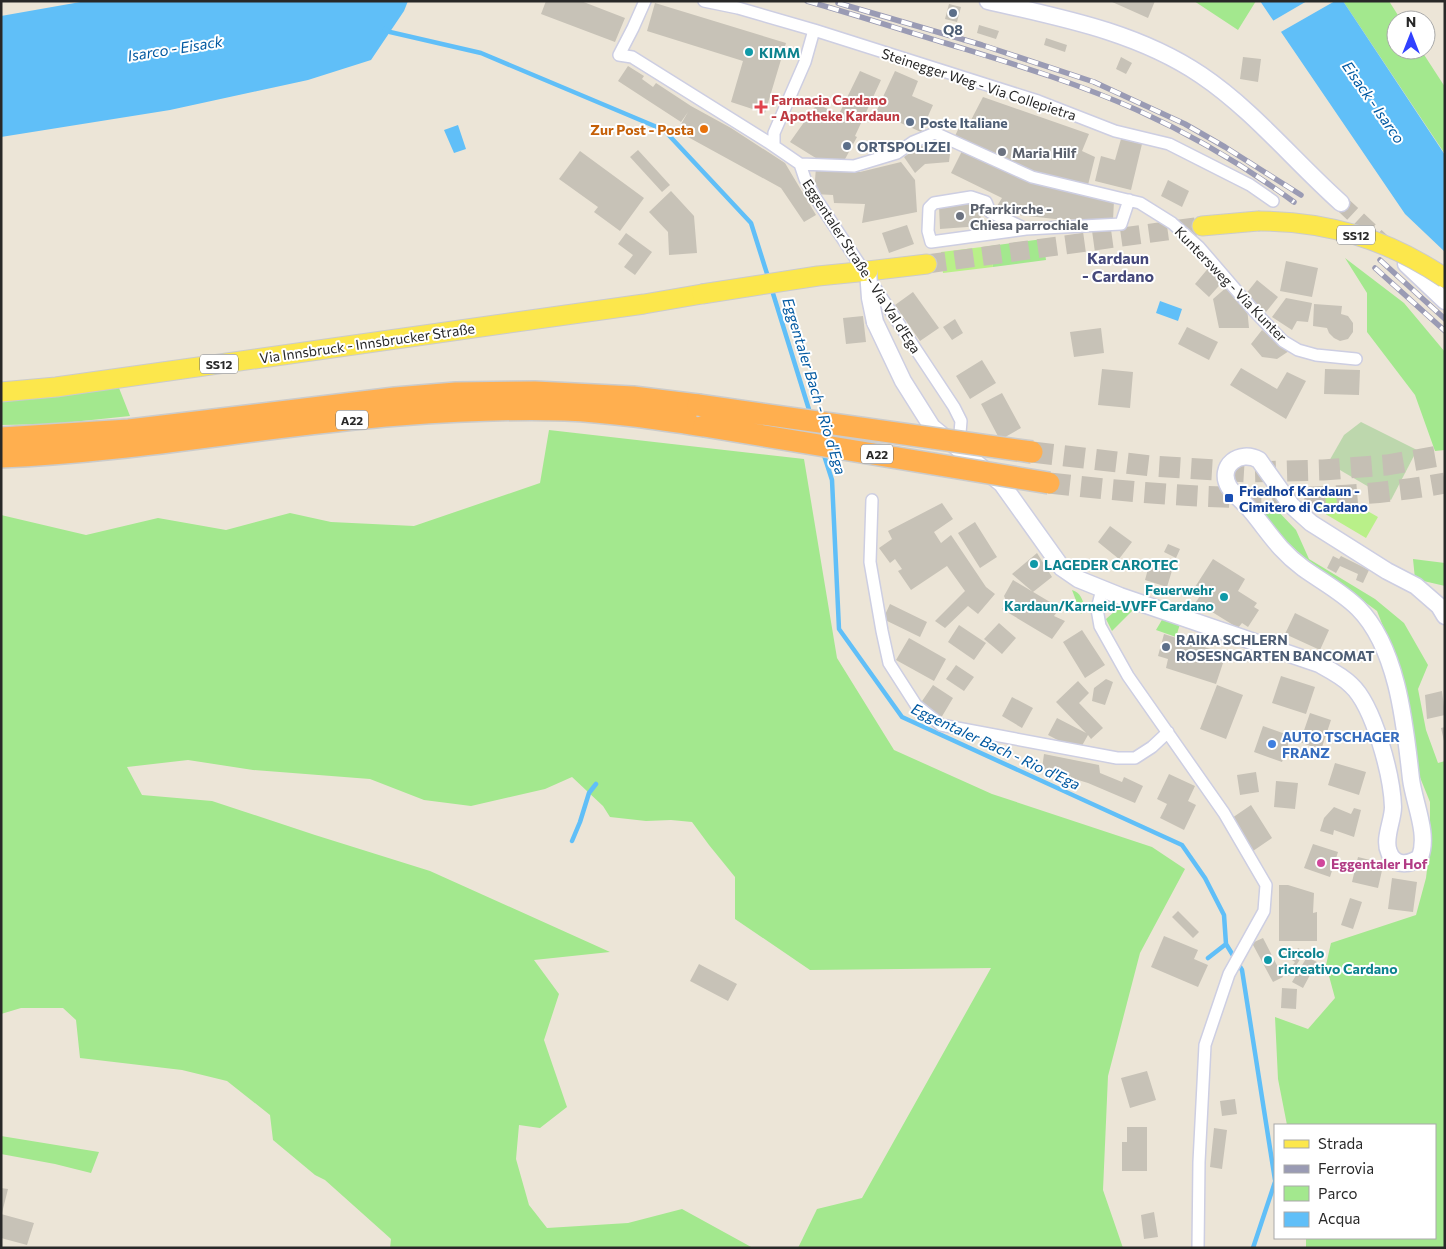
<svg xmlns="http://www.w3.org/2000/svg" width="1446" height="1249" font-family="Commissioner,sans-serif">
<rect width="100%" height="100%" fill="#ece5d7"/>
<path fill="#a3e88e" d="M1194,1H1256L1238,30Z
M1343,1H1389L1401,20H1396V50H1421L1445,87V154Z
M1043,239L1046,260L993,267L990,246Z
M1345,258L1404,303L1445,352V450L1435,451L1415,395L1367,332V293Z
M119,388L130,416L53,424L1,425V400L63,396Z
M549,430L804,459L837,658L894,750L992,794L1152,847L1185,869L1140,953L1108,1076L1103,1190L1123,1248H798L817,1209L862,1198L991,968L810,970L735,919V877L709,845L692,822L671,820L646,821L610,817L603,806L572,777L545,789L471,806L424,800L370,779L253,770L188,760L127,767L142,795L212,801L315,835L430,871L610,952L534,960L559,994L544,1040L567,1107L540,1128L519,1125L516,1159L529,1205L547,1228L628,1223L682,1209L753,1248H390L391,1239L325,1180L315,1175L273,1140L270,1115L227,1081L182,1070L80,1058L76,1020L63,1008H21L1,1014V515L86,535L158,518L226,530L290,513L331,522L414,526L540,483Z
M1260,507L1275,508L1296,530L1309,559L1375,599L1404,623L1428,665L1418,689L1426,730L1438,763L1445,761V1248H1306V1238H1435V1125H1287L1278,1079L1275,1017L1308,1029L1335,998L1326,965L1331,943L1416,915L1426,878L1430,845V802L1417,770L1411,713L1404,679L1377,611L1304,557L1277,533Z
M1413,559L1445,563V586L1415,579Z
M1072,590C1081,593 1082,599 1085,607L1081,614Z
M1123,604L1135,608L1112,631L1106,619Z
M1163,618L1180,624L1176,637L1156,630Z
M1,1136L99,1152L91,1173L55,1164L1,1154Z"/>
<path fill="#bdd7ad" d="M1361,422L1417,450L1391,500L1328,463L1344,435Z"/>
<path fill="#b9f089" d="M990,246L993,267L943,273L941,252Z
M1329,489L1378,517L1366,538L1317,509Z"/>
<path fill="#60bff8" d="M86,1H408L404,11L371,60L308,80L170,110L1,137V16Z
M1260,1H1343L1445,155V252L1405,214Z
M458,125L466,149L454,153L444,130Z
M1160,301L1182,309L1178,321L1156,313Z"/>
<path fill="#ece5d7" d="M1307,1H1335L1279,33L1271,22Z"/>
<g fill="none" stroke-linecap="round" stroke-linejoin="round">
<path stroke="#60bff8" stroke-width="4.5" d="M385,29L390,32L481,53L664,130L751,223L769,280
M771,287L811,416
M823,452L832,480L839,629L902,717L1182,845L1205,878L1224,915L1226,944L1242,970L1275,1180
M572,841L580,822L589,793L596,784
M1208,958L1226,944
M1253,1248L1275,1182"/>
</g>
<path fill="#c7c2b7" d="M546,1H581L625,18L615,42L541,14Z
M1110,1H1155L1148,18Z
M655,3L786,43L765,113L731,102L743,61L647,31Z
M949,4L961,7L957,22L945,19Z
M979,25L999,31L996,39L977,33Z
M1046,38L1067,45L1065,52L1044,45Z
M1121,57L1132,63L1126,74L1116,69Z
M1243,57L1261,59L1258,82L1240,79Z
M628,66L644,76L642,79L653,87L656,83L691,106L731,128L785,163L816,215L804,222L781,188L677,131L688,112L681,122L618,81Z
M860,71L881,80L855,136L857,137L844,161L819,160L790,142L817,104L839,114Z
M895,71L918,81L912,96L933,105L921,132L876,112Z
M983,97L1089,134L1082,151L1095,157L1088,185L1034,176L955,136L962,121L970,122Z
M1121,139L1142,144L1131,190L1095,181L1101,156L1115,160Z
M933,143L951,146L949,162L925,164L915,173L904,157L918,147Z
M638,150L670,185L662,192L630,157Z
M580,151L644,198L620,231L594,212L598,207L559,179Z
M962,151L1114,201L1113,220L1055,219L1019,215L997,206L1002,198L951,173Z
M901,162L915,180L917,212L862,223L865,204L834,203L833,195L814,194L816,167L860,172Z
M1168,180L1189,191L1182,207L1161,196Z
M671,191L694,216L697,253L669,255L668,232L649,212Z
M980,203L981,226L940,229L939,206Z
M907,225L914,244L889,253L882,233Z
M626,233L652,252L635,275L624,267L633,255L618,244Z
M1286,261L1318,268L1312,297L1280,291Z
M1210,266L1225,279L1209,297L1195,284Z
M1257,280L1278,297L1266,312L1245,295Z
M1228,286L1247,307L1249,328H1219L1213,299Z
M913,292L939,328L920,341L895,305Z
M1286,298L1312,303L1308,322L1297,321L1292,330L1272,317Z
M1314,304L1342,306L1341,314L1348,316L1353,323V332L1348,339L1340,341L1334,338L1329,333L1327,328L1313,326Z
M863,316L866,342L846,344L843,318Z
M955,319L963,333L952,340L943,327Z
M1187,327L1218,342L1209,360L1178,344Z
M1101,328L1104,353L1074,357L1070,332Z
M1262,330L1272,338L1289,351L1277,359L1262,357L1251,344Z
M982,360L996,383L970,399L956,376Z
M1241,368L1277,389L1287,372L1306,381L1286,419L1230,385Z
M1102,369L1133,372L1130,408L1098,405Z
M1325,369L1360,370L1359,395L1324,394Z
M1002,393L1021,428L1000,440L981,404Z
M942,503L953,519L934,532L941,543L951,535L986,587L995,594L978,614L968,606L945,628L935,621L965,591L947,566L911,590L898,571L902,569L895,559L890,563L879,548L892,539L888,531Z
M975,522L997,557L980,568L958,533Z
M1110,526L1132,542L1119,559L1098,542Z
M1168,544L1180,549L1176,558L1164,552Z
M1037,553L1052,577L1033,592L1012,574Z
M1333,556L1339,559L1341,556L1369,570L1363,583L1356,580L1358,574L1340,566L1336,573L1327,568Z
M1151,558L1174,564L1167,587L1145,580Z
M1213,559L1245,579L1238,591L1257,603L1254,607L1259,610L1248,627L1242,623L1238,628L1196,602L1202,593L1195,587Z
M1013,580L1060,608L1054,616L1065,621L1052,639L1002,609L1007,603L1004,596Z
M890,604L927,622L920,637L883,619Z
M1295,613L1329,630L1320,650L1285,634Z
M999,623L1016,638L1002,654L984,639Z
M959,625L986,643L974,660L948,642Z
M1082,630L1105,665L1085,678L1063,642Z
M1164,634L1226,654L1216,684L1166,668L1168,659L1158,656Z
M909,638L946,659L934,681L896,660Z
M956,665L974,677L964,691L946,679Z
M1281,676L1315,687L1306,714L1272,703Z
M1106,679L1113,682L1105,705L1092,701L1094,688Z
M1078,681L1089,693L1079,703L1103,728L1091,739L1088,735L1079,751L1048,735L1057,718L1086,733L1056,702Z
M933,685L953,698L941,718L920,704Z
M1217,685L1243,695L1226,739L1200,729Z
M1442,691L1445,715L1427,719L1425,695Z
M1012,697L1033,708L1022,728L1002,716Z
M1310,713L1331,720L1321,750L1300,742Z
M1263,726L1291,736L1282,762L1254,752Z
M1445,727V741H1444L1441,728Z
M1044,754L1099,765L1100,773L1122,782L1124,777L1143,786L1135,803L1088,783L1042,769Z
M1335,763L1366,772L1359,795L1328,785Z
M1256,772L1259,792L1240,795L1237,775Z
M1169,774L1195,786L1188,801L1196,805L1184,830L1160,818L1167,804L1157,799Z
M1276,781L1298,783L1295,809L1274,807Z
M1251,805L1272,838L1253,851L1232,818Z
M1334,807L1351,814L1354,808L1361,810L1354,837L1334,830L1333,835L1320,831L1324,818Z
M1313,844L1338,852L1330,877L1304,868Z
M1358,857L1374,861L1373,864L1383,866L1378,888L1352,882Z
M1392,878L1417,882L1413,912L1388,909Z
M1279,885H1288L1314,893L1313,913L1317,912V941H1279Z
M1350,898L1362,902L1353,929L1341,925Z
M1178,911L1199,932L1193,938L1172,917Z
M1164,936L1198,950L1194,959L1208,965L1198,987L1151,967Z
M1263,938L1283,977L1273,982L1252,943Z
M1298,948L1305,952L1289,976L1287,974L1295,962L1284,955L1288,950L1294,954Z
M1307,957L1317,962L1303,988L1292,982Z
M699,964L737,984L728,1001L690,981Z
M1282,988L1297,989L1296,1009L1281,1008Z
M1147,1071L1156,1100L1130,1108L1121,1078Z
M1235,1099L1237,1114L1222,1116L1220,1101Z
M1127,1127H1147V1171H1122V1142H1127Z
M1214,1128L1227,1130L1222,1169L1210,1167Z
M1,1188L8,1189L2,1213H1Z
M1154,1212L1158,1237L1144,1239L1141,1215Z
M1,1214L34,1223L27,1245L1,1238Z"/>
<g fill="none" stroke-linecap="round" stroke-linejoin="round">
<path stroke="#c5bfb4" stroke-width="16" stroke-dasharray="16 8" stroke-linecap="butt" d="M1341,203L1386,245"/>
<path stroke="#c5bfb4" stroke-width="19" stroke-dasharray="19 9" stroke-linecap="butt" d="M927,264L1202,226"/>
<path stroke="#c5bfb4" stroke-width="21" stroke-dasharray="21 11" stroke-linecap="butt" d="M1032,452L1151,466L1249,472L1323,470L1387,465L1445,455
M1049,483C1182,498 1312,507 1445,483"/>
<defs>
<path id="street" d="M645,1L633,28L619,55L632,57L768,142L800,164L805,179L815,197L954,407L961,421L959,445
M704,1L738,8L814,30L1038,101L1115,131L1169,144L1250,185L1273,201
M774,145V133L805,62L814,30
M800,164L854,166L897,153L913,142L935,133L1032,177L1140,203L1172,223L1199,247L1255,312L1283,341L1298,350L1316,355L1356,359
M1026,229L990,212L986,202L971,197L934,203L929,208L928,231L931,242L1026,229L1121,224L1129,200
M872,500L870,562L882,631L889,663L916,705L941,725L1117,758H1135L1152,747L1168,732
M1102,589L1097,609L1100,626L1128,676L1224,813L1266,885L1264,911L1229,974L1205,1045L1199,1162L1198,1248"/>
<path id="secondary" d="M988,1C1062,18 1137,32 1201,75C1253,110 1294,161 1341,203
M1406,264L1445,301
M875,322L903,381L932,427L1002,484L1062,568L1078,579L1120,596L1319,664C1330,670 1342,676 1351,685C1374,706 1392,776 1393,807C1393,821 1383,839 1389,852C1394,867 1410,865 1420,857C1429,834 1414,803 1411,779C1405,726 1398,648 1358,608C1342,592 1321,581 1303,568C1279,550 1270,534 1252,512C1245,503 1235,496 1229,487C1217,466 1240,449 1259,460L1291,505L1311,523L1387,571L1416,586L1439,606L1445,616"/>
<path id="primary" d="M1202,226L1258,221
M868,271L927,264
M1,392L56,387L644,304L702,294"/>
<path id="highway" d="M1,438L129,430L395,398L456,393L535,392L633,397L698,405
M1,457C135,452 266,425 399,415C454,411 510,408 565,410C612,412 658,419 704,426"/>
</defs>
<use href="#street" stroke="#cdcee2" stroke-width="14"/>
<use href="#secondary" stroke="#cdcee2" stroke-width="19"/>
<use href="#primary" stroke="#cbcbcb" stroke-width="21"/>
<use href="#highway" stroke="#cbcbcb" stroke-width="24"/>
<use href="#street" stroke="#fff" stroke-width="11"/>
<use href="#secondary" stroke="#fff" stroke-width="16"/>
<use href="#primary" stroke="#fce74c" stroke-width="19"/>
<use href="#highway" stroke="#ffaf4f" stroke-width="21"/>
<defs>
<path id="rail" d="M807,1C853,14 899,29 945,43C1010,63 1075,82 1137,110C1192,135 1245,166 1294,202
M838,3L982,45L1094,82L1185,124L1225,147L1301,195
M1380,260L1445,319
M1375,268L1445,331"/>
</defs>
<use href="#rail" stroke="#9a9bb4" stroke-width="5.5"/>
<use href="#rail" stroke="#fff" stroke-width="4" stroke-dasharray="11" stroke-linecap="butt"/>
<defs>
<path id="secondary-bridge" d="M868,271L870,298L875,322"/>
<path id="primary-bridge" d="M1258,221C1327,221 1387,239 1445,278
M702,294L818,276L868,271"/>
<path id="highway-bridge" d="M698,405L1032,452
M704,426L1049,483"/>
</defs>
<use href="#secondary-bridge" stroke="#cdcee2" stroke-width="19" stroke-linecap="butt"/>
<use href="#primary-bridge" stroke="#cbcbcb" stroke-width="21" stroke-linecap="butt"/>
<use href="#highway-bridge" stroke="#cbcbcb" stroke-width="24" stroke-linecap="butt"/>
<use href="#secondary-bridge" stroke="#fff" stroke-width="16"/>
<use href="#primary-bridge" stroke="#fce74c" stroke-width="19"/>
<use href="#highway-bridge" stroke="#ffaf4f" stroke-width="21"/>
</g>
<g fill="#5c6f8a" stroke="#fff" stroke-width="2">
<circle cx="953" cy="13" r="5"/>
<circle cx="910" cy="122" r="5"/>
<circle cx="847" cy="146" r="5"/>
<circle cx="1166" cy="647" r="5"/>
</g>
<g fill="#0f9aa8" stroke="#fff" stroke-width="2">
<circle cx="749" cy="52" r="5"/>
<circle cx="1034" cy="564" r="5"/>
<circle cx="1224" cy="597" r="5"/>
<circle cx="1268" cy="960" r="5"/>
</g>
<path fill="#e0444e" stroke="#fff" stroke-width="2" d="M758.5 99.5h5v5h5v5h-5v5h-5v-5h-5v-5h5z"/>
<circle fill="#e8710a" stroke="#fff" stroke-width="2" cx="704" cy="129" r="5"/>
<g fill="#6b7280" stroke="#fff" stroke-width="2">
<circle cx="1002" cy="152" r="5"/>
<circle cx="960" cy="216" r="5"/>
</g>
<rect fill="#1a4fb4" stroke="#fff" stroke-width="2" x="1224" y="493" width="10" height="10" rx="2.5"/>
<circle fill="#3f7fe0" stroke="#fff" stroke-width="2" cx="1272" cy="744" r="5"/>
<circle fill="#d1479c" stroke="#fff" stroke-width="2" cx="1321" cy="863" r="5"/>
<g text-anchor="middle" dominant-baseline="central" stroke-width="4" stroke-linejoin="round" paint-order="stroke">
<g fill="#fff" stroke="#686868" stroke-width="1">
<rect x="1337" y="225.5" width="38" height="19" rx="4"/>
<rect x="200" y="354.5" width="38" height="19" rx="4"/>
<rect x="336" y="410.5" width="32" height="19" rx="4"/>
<rect x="861" y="444.5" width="32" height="19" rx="4"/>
</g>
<g font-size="12" font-weight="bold" fill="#282828">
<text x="1356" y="235">SS12</text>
<text x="219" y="364">SS12</text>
<text x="352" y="420">A22</text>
<text x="877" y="454">A22</text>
</g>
<g font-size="14" font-weight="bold" fill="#4e5e75" stroke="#fff" text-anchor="start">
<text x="953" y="29" text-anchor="middle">Q8</text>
<text x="920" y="122">Poste Italiane</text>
<text x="857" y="146">ORTSPOLIZEI</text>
<text x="1176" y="639">RAIKA SCHLERN<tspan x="1176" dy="16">ROSESNGARTEN BANCOMAT</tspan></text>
</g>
<g font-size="14" font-weight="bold" fill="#0d838f" stroke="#fff" text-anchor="start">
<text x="759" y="52">KIMM</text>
<text x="1044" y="564">LAGEDER CAROTEC</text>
<text x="1214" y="589" text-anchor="end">Feuerwehr<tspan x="1214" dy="16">Kardaun/Karneid-VVFF Cardano</tspan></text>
<text x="1278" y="952">Circolo<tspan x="1278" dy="16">ricreativo Cardano</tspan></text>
</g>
<g font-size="14" fill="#282828" stroke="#fff">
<text transform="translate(979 84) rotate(18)">Steinegger Weg - Via Collepietra</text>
<text transform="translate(862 266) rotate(57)">Eggentaler Straße - Via Val d'Ega</text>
<text transform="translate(1231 284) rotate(46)">Kuntersweg - Via Kunter</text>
<text transform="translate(367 343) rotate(-8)">Via Innsbruck - Innsbrucker Straße</text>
</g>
<g font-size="14" font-weight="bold" fill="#be3a42" stroke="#fff" text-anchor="start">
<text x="771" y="99">Farmacia Cardano<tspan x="771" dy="16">- Apotheke Kardaun</tspan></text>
</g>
<g font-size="14" font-weight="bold" fill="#c56008" stroke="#fff" text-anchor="end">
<text x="694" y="129">Zur Post - Posta</text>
</g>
<g font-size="14" font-weight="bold" fill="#5b616d" stroke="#fff" text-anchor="start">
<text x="1012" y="152">Maria Hilf</text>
<text x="970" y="208">Pfarrkirche -<tspan x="970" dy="16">Chiesa parrochiale</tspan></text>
</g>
<g font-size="14" font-weight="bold" fill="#164399" stroke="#fff" text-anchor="start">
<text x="1239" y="490">Friedhof Kardaun -<tspan x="1239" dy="16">Cimitero di Cardano</tspan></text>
</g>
<g font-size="14" font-weight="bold" fill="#366cbe" stroke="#fff" text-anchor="start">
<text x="1282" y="736">AUTO TSCHAGER<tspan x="1282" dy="16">FRANZ</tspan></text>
</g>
<g font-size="14" font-weight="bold" fill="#b23c85" stroke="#fff" text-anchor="start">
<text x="1331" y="863">Eggentaler Hof</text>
</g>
<g font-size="15" font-style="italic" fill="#0259a1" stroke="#fff">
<text transform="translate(175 48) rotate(-9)">Isarco - Eisack</text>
<text transform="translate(1374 102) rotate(55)">Eisack - Isarco</text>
<text transform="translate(815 386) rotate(73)">Eggentaler Bach - Rio d'Ega</text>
<text transform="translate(996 746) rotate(25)">Eggentaler Bach - Rio d'Ega</text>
</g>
<g font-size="16" font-weight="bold" fill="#45487b" stroke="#fff">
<text x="1118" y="257">Kardaun<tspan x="1118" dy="18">- Cardano</tspan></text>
</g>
</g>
<rect width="1446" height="1249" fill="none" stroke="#282828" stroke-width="5"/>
<rect x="1274" y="1124" width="162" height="115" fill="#ffffff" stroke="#a9a9a9"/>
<rect x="1284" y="1140" width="25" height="8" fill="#fce74c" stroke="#a9a9a9"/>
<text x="1318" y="1149" font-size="15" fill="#282828">Strada</text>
<rect x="1284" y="1165" width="25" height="8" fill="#9a9bb4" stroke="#a9a9a9"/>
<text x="1318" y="1174" font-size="15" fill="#282828">Ferrovia</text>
<rect x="1284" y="1186" width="25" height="15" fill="#a3e88e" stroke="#a9a9a9"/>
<text x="1318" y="1199" font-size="15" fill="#282828">Parco</text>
<rect x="1284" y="1212" width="25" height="15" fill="#60bff8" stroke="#a9a9a9"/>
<text x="1318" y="1224" font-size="15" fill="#282828">Acqua</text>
<g transform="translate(1411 35)"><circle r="24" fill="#ffffff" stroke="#a9a9a9"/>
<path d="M0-4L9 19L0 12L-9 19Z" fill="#3141ff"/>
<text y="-8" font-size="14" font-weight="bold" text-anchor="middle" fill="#282828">N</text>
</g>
</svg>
